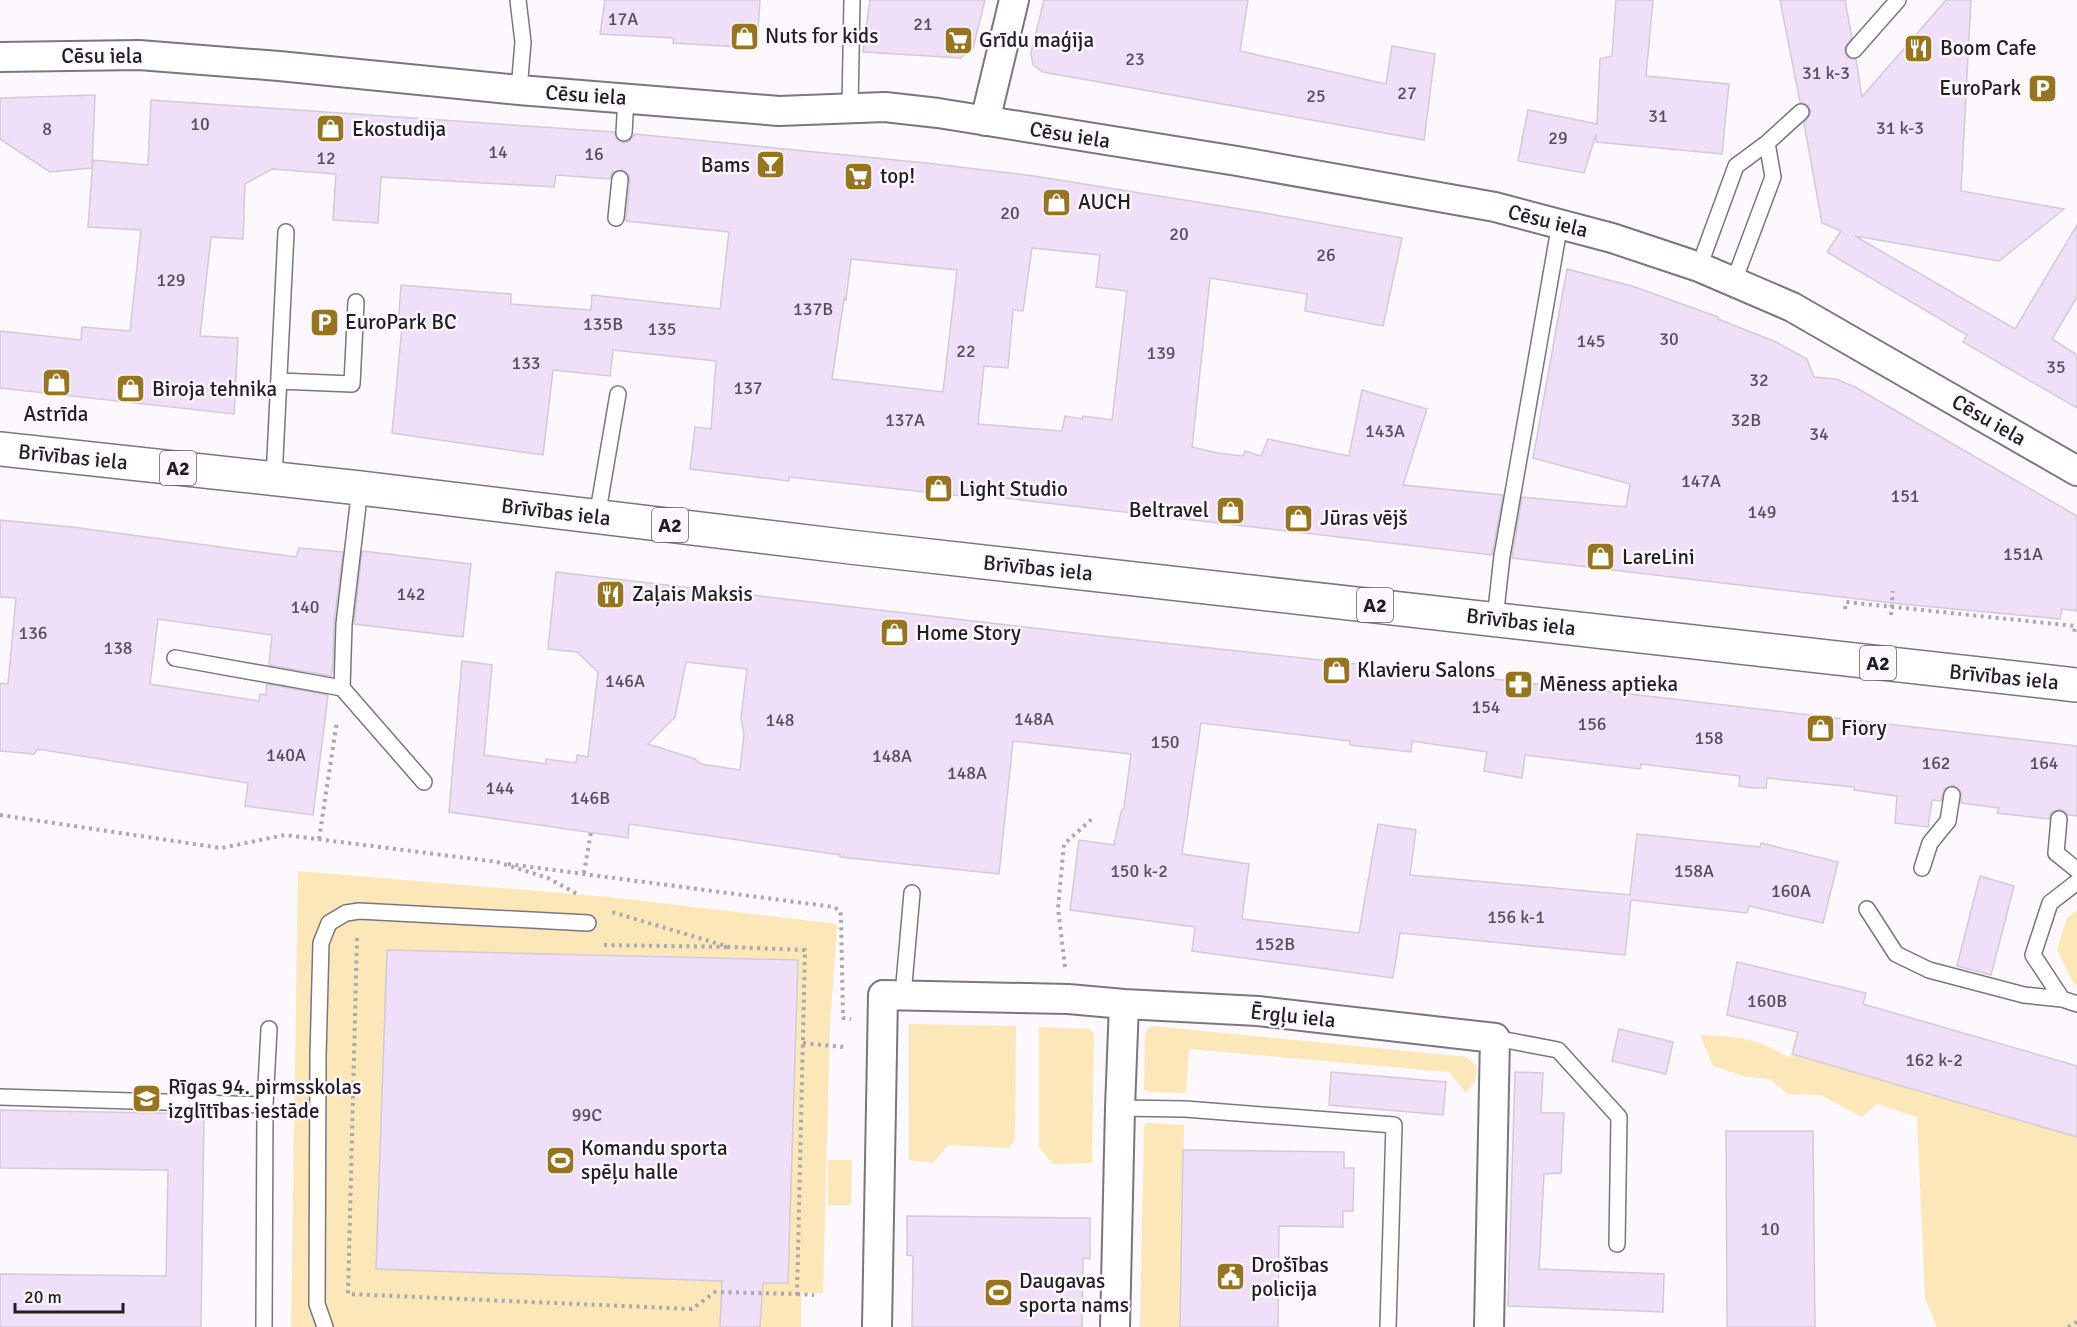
<svg xmlns="http://www.w3.org/2000/svg" width="2077" height="1327" font-family="Signika,sans-serif">
<rect width="100%" height="100%" fill="#fcf8fe"/>
<path fill="#fce7b9" d="M298,871L609,897L837,924L830,1027L823,1293H801V1327H291Z
M2077,910V985L2074,984L2057,950L2067,918Z
M909,1024L1016,1026L1015,1140L1008,1148L948,1145L933,1163L909,1160Z
M1153,1026L1467,1057L1477,1066L1475,1081L1466,1093L1449,1072L1189,1049L1186,1093L1148,1092L1144,1089L1145,1034L1148,1028Z
M1039,1027L1089,1029L1094,1034L1092,1163L1053,1164L1039,1147Z
M1700,1035C1740,1037 1755,1037 1790,1058L1792,1054L2077,1137V1327H1937L1925,1298L1917,1117L1877,1104L1862,1117L1821,1095L1788,1094L1769,1079L1747,1077L1713,1066Z
M1147,1123L1184,1125L1182,1327H1140L1144,1126Z
M828,1160H852L851,1205H828Z"/>
<path fill="#efdff9" stroke="#d1cbd5" stroke-width="1.5" fill-rule="evenodd" d="M605,0H760L757,48L673,43L674,38L600,34Z
M870,0H985L973,48L961,58L863,52Z
M1044,0H1248L1240,51L1386,84L1392,46L1435,54L1424,140L1043,72L1033,65L1031,53Z
M1616,0H1653L1646,76L1729,84L1722,154L1596,142V134L1584,173L1518,161L1528,110L1597,124L1600,59L1612,56Z
M1780,0H1845L1852,38L1845,48V53L1848,58L1856,59L1862,97L1946,0H1971L1961,191L2064,209L1999,261L1855,236L2015,329L2077,225V297L2052,339L2077,355V408L1963,342L1967,335L1827,252L1841,231L1822,223L1804,123L1810,115L1811,111L1808,105L1800,102Z
M95,95L92,168L50,172L0,139V98Z
M151,100L614,132L616,138L623,143L629,141L635,134L926,163L1034,176L1265,213L1402,238L1383,326L1305,311L1307,294L1210,278L1192,447L1217,453L1243,456L1245,451L1261,456L1268,439L1349,456L1362,390L1427,409L1403,485L1503,495L1492,555L970,494V497L789,477V481L690,469L695,427L711,429L716,361L613,350L610,376L553,370L543,455L392,433L402,326H398L401,285L511,294V304L591,310L592,295L720,309L729,232L626,221L630,180L629,175L622,169L612,173L610,179L556,175L554,187L381,177L378,223L333,220L336,174L272,169L245,184L243,239L211,237L200,336L238,338L234,414L0,388V331L81,340L82,327L130,331L141,230L88,227L93,160L148,165ZM1032,248L1100,255L1096,287L1127,291L1112,420L1083,416L1082,419L1065,416L1062,431L978,424L984,366L1008,368L1013,310L1023,311ZM851,259L957,270L943,392L832,379L844,299L846,300Z
M1567,269L1635,287L1718,317V319L1776,342L1807,359L1814,377L1836,379L1855,387L2077,516V611L2062,609L2060,619L1901,604L1512,558L1522,497L1626,507L1630,484L1533,458Z
M0,520L72,527L296,557L299,548L343,552L334,623L333,663L331,676L269,665L272,635L158,619L150,684L259,701L260,694L266,695L267,684L328,695L313,815L245,806L248,783L38,749L34,754L0,751V683L8,684L16,598L0,597Z
M362,551L471,564L463,637L354,624Z
M556,572L1110,637L1630,694L2077,746V816L2068,815L2065,811L2059,809L2051,813L2049,819L1997,813L1999,808L1961,803V791L1953,785L1944,789L1941,801L1932,800L1928,827L1895,823L1897,796L1854,790V787L1767,778L1766,788H1754L1739,786L1740,776L1641,764L1640,769L1525,755L1522,778L1484,771L1487,752L1412,741L1411,752L1350,745V741L1201,723L1182,854L1249,864L1242,919L1359,933L1378,824L1416,830L1410,875L1630,895L1637,834L1760,847L1761,843L1838,862L1823,923L1749,906L1747,913L1631,900L1625,955L1400,933L1393,978L1192,951L1195,927L1070,910L1079,840L1114,845L1121,812L1124,808L1131,754L1013,741L999,874L840,857V855L629,824L628,838L449,812L462,661L492,665L484,755L546,764V759L576,763L577,755L588,757L598,672L577,652L548,649ZM686,662L747,669L741,718L744,734L740,770L701,764L695,759L648,744L675,717Z
M1980,876L2014,886L1991,975L1957,966Z
M387,950L798,960L788,1283H763L760,1327H720L722,1281L376,1269Z
M1737,962L1866,993L1863,1004L2077,1066V1137L1792,1054L1798,1032L1727,1015Z
M1619,1029L1673,1042L1666,1074L1612,1061Z
M1331,1072L1446,1082L1443,1115L1329,1105Z
M1515,1072L1543,1073L1541,1113H1564L1561,1173L1544,1174L1539,1269L1664,1274L1663,1312L1508,1306Z
M0,1110L204,1114L201,1327H0V1274L166,1276L168,1170L0,1168Z
M1726,1131H1813L1815,1327H1727Z
M1183,1150L1344,1152V1168H1354L1353,1211H1343V1227L1279,1226L1278,1327H1180Z
M907,1216L1090,1218V1259L1083,1258L1082,1327H912L913,1256L907,1255Z"/>
<g fill="none" stroke-linecap="round" stroke-linejoin="round">
<defs>
<path id="lane" d="M518,0L523,42L519,90
M1854,50L1898,0
M850,107L852,0
M624,133L626,98
M616,218L620,179
M1699,267L1736,166L1767,143L1801,112
M1734,281L1773,177L1767,143
M279,381L352,384L356,302
M274,479L286,232
M360,488L344,624L342,688L424,782
M597,517L618,394
M1495,619L1502,556L1560,223
M175,658L342,688
M2059,819L2056,853L2077,870
M1922,868L1930,843L1948,821L1952,795
M2077,882L2050,903L2033,955L2062,999L2077,1004
M1867,909L1896,954L1929,970L2024,995L2062,999
M903,995L912,893
M1495,1038L1558,1050L1619,1117L1617,1244
M0,1097L265,1105
M1120,1108L1185,1109L1394,1125L1388,1327
M264,1327L265,1105L269,1029
M325,1327L317,1304L318,1056L321,943L329,923L346,913L359,911L588,923"/>
<path id="street" d="M0,57L139,55L279,66L519,90L779,111L885,107L938,113L1237,161L1495,207L1612,238L1699,267L1792,307L2077,471
M985,121L1014,0
M877,1327L883,995L1068,999L1124,1004L1258,1011L1495,1038L1489,1327
M1115,1327L1120,1108L1124,1004"/>
<path id="highway" d="M0,449L360,488L850,547L2077,685"/>
</defs>
<use href="#lane" stroke="#7b757e" stroke-width="18"/>
<use href="#street" stroke="#7b757e" stroke-width="32"/>
<use href="#highway" stroke="#7b757e" stroke-width="36"/>
<path stroke="#aba8ad" stroke-width="4" stroke-dasharray="3 4.5" stroke-linecap="butt" d="M1845,609L1846,602L2075,626L2074,634
M1891,615L1893,591
M0,815L221,848L285,835L498,862
M319,839L337,721
M497,862L548,878L579,895
M508,864L834,907L840,911L841,916L843,1018L851,1019
M584,873L591,832
M357,938L348,1294L692,1309L715,1292L797,1294L805,950L729,947L612,912
M604,945L729,947
M1065,967L1058,908L1064,844L1094,817
M803,1043L843,1047
M797,1294L814,1295
M2068,1327L2077,1322"/>
<use href="#lane" stroke="#fff" stroke-width="15"/>
<use href="#street" stroke="#fff" stroke-width="28"/>
<use href="#highway" stroke="#fff" stroke-width="33"/>
</g>
<defs>
<symbol id="shop-square" viewBox="-11 -11 22 22"><rect x="-9" y="-9" width="18" height="18" rx="4" fill="#97751e" stroke="#fcf8fe"/><path d="M-5-2.5h2.3a2.7 3.5 0 0 1 5.4 0H5L5.5 6h-11ZM-1.5-2.5h3a1.5 2.3 0 0 0-3 0Z" fill="#fff"/></symbol>
<symbol id="supermarket-square" viewBox="-11 -11 22 22"><rect x="-9" y="-9" width="18" height="18" rx="4" fill="#97751e" stroke="#fcf8fe"/><path d="M-6-5.5h2.5l.6 2H6L4.5 2H-2.5L-4.4-4H-6ZM-1.5 3.2a1.3 1.3 0 1 0 .1 0ZM3 3.2a1.3 1.3 0 1 0 .1 0Z" fill="#fff"/></symbol>
<symbol id="restaurant-square" viewBox="-11 -11 22 22"><rect x="-9" y="-9" width="18" height="18" rx="4" fill="#97751e" stroke="#fcf8fe"/><path d="M-5-6h1v4h1v-4h1v4h1v-4h1v5L-1.5 .5V6h-2V.5L-5-1ZM5-6V6H3V1.5H1.5Q1.5-4 5-6Z" fill="#fff"/></symbol>
<symbol id="parking-square" viewBox="-11 -11 22 22"><rect x="-9" y="-9" width="18" height="18" rx="4" fill="#97751e" stroke="#fcf8fe"/><path d="M-3.5-5.5H1a3.5 3.5 0 0 1 0 7H-1V5.5H-3.5ZM-1-3.4V-.6H.8a1.4 1.4 0 0 0 0-2.8Z" fill="#fff"/></symbol>
<symbol id="bar-square" viewBox="-11 -11 22 22"><rect x="-9" y="-9" width="18" height="18" rx="4" fill="#97751e" stroke="#fcf8fe"/><path d="M-6-5H6L.8 .8V4.5H3.5V6h-7V4.5H-.8V.8Z" fill="#fff"/></symbol>
<symbol id="pharmacy-square" viewBox="-11 -11 22 22"><rect x="-9" y="-9" width="18" height="18" rx="4" fill="#97751e" stroke="#fcf8fe"/><path d="M-2-6h4v4h4v4h-4v4h-4v-4h-4v-4h4Z" fill="#fff"/></symbol>
<symbol id="school-square" viewBox="-11 -11 22 22"><rect x="-9" y="-9" width="18" height="18" rx="4" fill="#97751e" stroke="#fcf8fe"/><path d="M0-5L7-2L0 1L-7-2ZM-4 1L0 2.5L4 1V4Q0 6-4 4Z" fill="#fff"/></symbol>
<symbol id="stadium-square" viewBox="-11 -11 22 22"><rect x="-9" y="-9" width="18" height="18" rx="4" fill="#97751e" stroke="#fcf8fe"/><path d="M0-5a6.5 5 0 1 0 0 10a6.5 5 0 1 0 0-10ZM-3.5-1.8h7v3.6h-7Z" fill="#fff"/></symbol>
<symbol id="civic-square" viewBox="-11 -11 22 22"><rect x="-9" y="-9" width="18" height="18" rx="4" fill="#97751e" stroke="#fcf8fe"/><path d="M-.6-6.5H3V-4.5H.6V-3L4-1V1h2V6H-6V1h2V-1L-.6-3ZM-1.2 2.5V6h2.4V2.5Z" fill="#fff"/></symbol>
</defs>
<g fill-rule="evenodd">
<use href="#shop-square" x="728" y="20" width="33" height="33"/>
<use href="#supermarket-square" x="942" y="24" width="33" height="33"/>
<use href="#restaurant-square" x="1902" y="32" width="33" height="33"/>
<use href="#parking-square" x="2026" y="72" width="33" height="33"/>
<use href="#shop-square" x="314" y="112" width="33" height="33"/>
<use href="#bar-square" x="754" y="148" width="33" height="33"/>
<use href="#supermarket-square" x="842" y="160" width="33" height="33"/>
<use href="#shop-square" x="1040" y="186" width="33" height="33"/>
<use href="#parking-square" x="308" y="306" width="33" height="33"/>
<use href="#shop-square" x="40" y="366" width="33" height="33"/>
<use href="#shop-square" x="114" y="372" width="33" height="33"/>
<use href="#shop-square" x="922" y="472" width="33" height="33"/>
<use href="#shop-square" x="1214" y="494" width="33" height="33"/>
<use href="#shop-square" x="1282" y="502" width="33" height="33"/>
<use href="#shop-square" x="1584" y="540" width="33" height="33"/>
<use href="#restaurant-square" x="594" y="578" width="33" height="33"/>
<use href="#shop-square" x="878" y="616" width="33" height="33"/>
<use href="#shop-square" x="1320" y="654" width="33" height="33"/>
<use href="#pharmacy-square" x="1502" y="668" width="33" height="33"/>
<use href="#shop-square" x="1804" y="712" width="33" height="33"/>
<use href="#school-square" x="130" y="1082" width="33" height="33"/>
<use href="#stadium-square" x="544" y="1144" width="33" height="33"/>
<use href="#civic-square" x="1214" y="1260" width="33" height="33"/>
<use href="#stadium-square" x="982" y="1276" width="33" height="33"/>
</g>
<g text-anchor="middle" dominant-baseline="central" stroke-width="5" stroke-linejoin="round" paint-order="stroke">
<g font-size="18" fill="#544e58">
<text x="623" y="19">17A</text>
<text x="923" y="24">21</text>
<text x="1135" y="59">23</text>
<text x="1826" y="73">31 k-3</text>
<text x="1407" y="93">27</text>
<text x="1316" y="96">25</text>
<text x="1658" y="116">31</text>
<text x="200" y="124">10</text>
<text x="1900" y="128">31 k-3</text>
<text x="47" y="129">8</text>
<text x="1558" y="138">29</text>
<text x="498" y="152">14</text>
<text x="594" y="154">16</text>
<text x="326" y="158">12</text>
<text x="1010" y="213">20</text>
<text x="1179" y="234">20</text>
<text x="1326" y="255">26</text>
<text x="171" y="280">129</text>
<text x="813" y="309">137B</text>
<text x="603" y="324">135B</text>
<text x="662" y="329">135</text>
<text x="1669" y="339">30</text>
<text x="1591" y="341">145</text>
<text x="966" y="351">22</text>
<text x="1161" y="353">139</text>
<text x="526" y="363">133</text>
<text x="2056" y="367">35</text>
<text x="1759" y="380">32</text>
<text x="748" y="388">137</text>
<text x="905" y="420">137A</text>
<text x="1746" y="420">32B</text>
<text x="1385" y="431">143A</text>
<text x="1819" y="434">34</text>
<text x="1701" y="481">147A</text>
<text x="1905" y="496">151</text>
<text x="1762" y="512">149</text>
<text x="2023" y="554">151A</text>
<text x="411" y="594">142</text>
<text x="305" y="607">140</text>
<text x="33" y="633">136</text>
<text x="118" y="648">138</text>
<text x="625" y="681">146A</text>
<text x="1486" y="707">154</text>
<text x="1034" y="719">148A</text>
<text x="780" y="720">148</text>
<text x="1592" y="724">156</text>
<text x="1709" y="738">158</text>
<text x="1165" y="742">150</text>
<text x="286" y="755">140A</text>
<text x="892" y="756">148A</text>
<text x="1936" y="763">162</text>
<text x="2044" y="763">164</text>
<text x="967" y="773">148A</text>
<text x="500" y="788">144</text>
<text x="590" y="798">146B</text>
<text x="1139" y="871">150 k-2</text>
<text x="1694" y="871">158A</text>
<text x="1791" y="891">160A</text>
<text x="1516" y="917">156 k-1</text>
<text x="1275" y="944">152B</text>
<text x="1767" y="1001">160B</text>
<text x="1934" y="1060">162 k-2</text>
<text x="587" y="1115">99C</text>
<text x="1770" y="1229">10</text>
</g>
<g fill="#fcf8fe" stroke="#635f64" stroke-width="1.5">
<rect x="160" y="451" width="36" height="34" rx="4.5"/>
<rect x="652" y="508" width="36" height="34" rx="4.5"/>
<rect x="1357" y="588" width="36" height="34" rx="4.5"/>
<rect x="1860" y="646" width="36" height="34" rx="4.5"/>
</g>
<g font-size="20" font-weight="bold" fill="#211e22">
<text x="178" y="468">A2</text>
<text x="670" y="525">A2</text>
<text x="1375" y="605">A2</text>
<text x="1878" y="663">A2</text>
</g>
<g font-size="21" fill="#211e22" stroke="#fcf8fe" text-anchor="start">
<text x="765" y="36">Nuts for kids</text>
<text x="979" y="40">Grīdu maģija</text>
<text x="1940" y="48">Boom Cafe</text>
<text x="2021" y="88" text-anchor="end">EuroPark</text>
<text x="352" y="129">Ekostudija</text>
<text x="750" y="165" text-anchor="end">Bams</text>
<text x="880" y="176">top!</text>
<text x="1078" y="202">AUCH</text>
<text x="345" y="322">EuroPark BC</text>
<text x="152" y="389">Biroja tehnika</text>
<text x="56" y="414" text-anchor="middle">Astrīda</text>
<text x="959" y="489">Light Studio</text>
<text x="1209" y="510" text-anchor="end">Beltravel</text>
<text x="1320" y="518">Jūras vējš</text>
<text x="1622" y="557">LareLini</text>
<text x="632" y="594">Zaļais Maksis</text>
<text x="916" y="633">Home Story</text>
<text x="1357" y="670">Klavieru Salons</text>
<text x="1539" y="684">Mēness aptieka</text>
<text x="1841" y="728">Fiory</text>
<text x="168" y="1087">Rīgas 94. pirmsskolas<tspan x="168" dy="24">izglītības iestāde</tspan></text>
<text x="581" y="1148">Komandu sporta<tspan x="581" dy="24">spēļu halle</tspan></text>
<text x="1251" y="1265">Drošības<tspan x="1251" dy="24">policija</tspan></text>
<text x="1019" y="1281">Daugavas<tspan x="1019" dy="24">sporta nams</tspan></text>
</g>
<g font-size="21" fill="#211e22" stroke="#fcf8fe">
<text x="102" y="56">Cēsu iela</text>
<text transform="translate(586 95) rotate(4)">Cēsu iela</text>
<text transform="translate(1070 135) rotate(9)">Cēsu iela</text>
<text transform="translate(1548 221) rotate(14)">Cēsu iela</text>
<text transform="translate(1989 420) rotate(30)">Cēsu iela</text>
<text transform="translate(73 457) rotate(6)">Brīvības iela</text>
<text transform="translate(556 512) rotate(7)">Brīvības iela</text>
<text transform="translate(1038 568) rotate(6)">Brīvības iela</text>
<text transform="translate(1521 622) rotate(7)">Brīvības iela</text>
<text transform="translate(2004 677) rotate(6)">Brīvības iela</text>
<text transform="translate(1293 1016) rotate(6)">Ērgļu iela</text>
</g>
</g>
<path d="M15 1303v9h108v-9" fill="none" stroke="#211e22" stroke-width="3"/>
<text x="24" y="1303" font-size="18" fill="#211e22" stroke="#fcf8fe" stroke-width="4.5" paint-order="stroke">20 m</text>
</svg>
